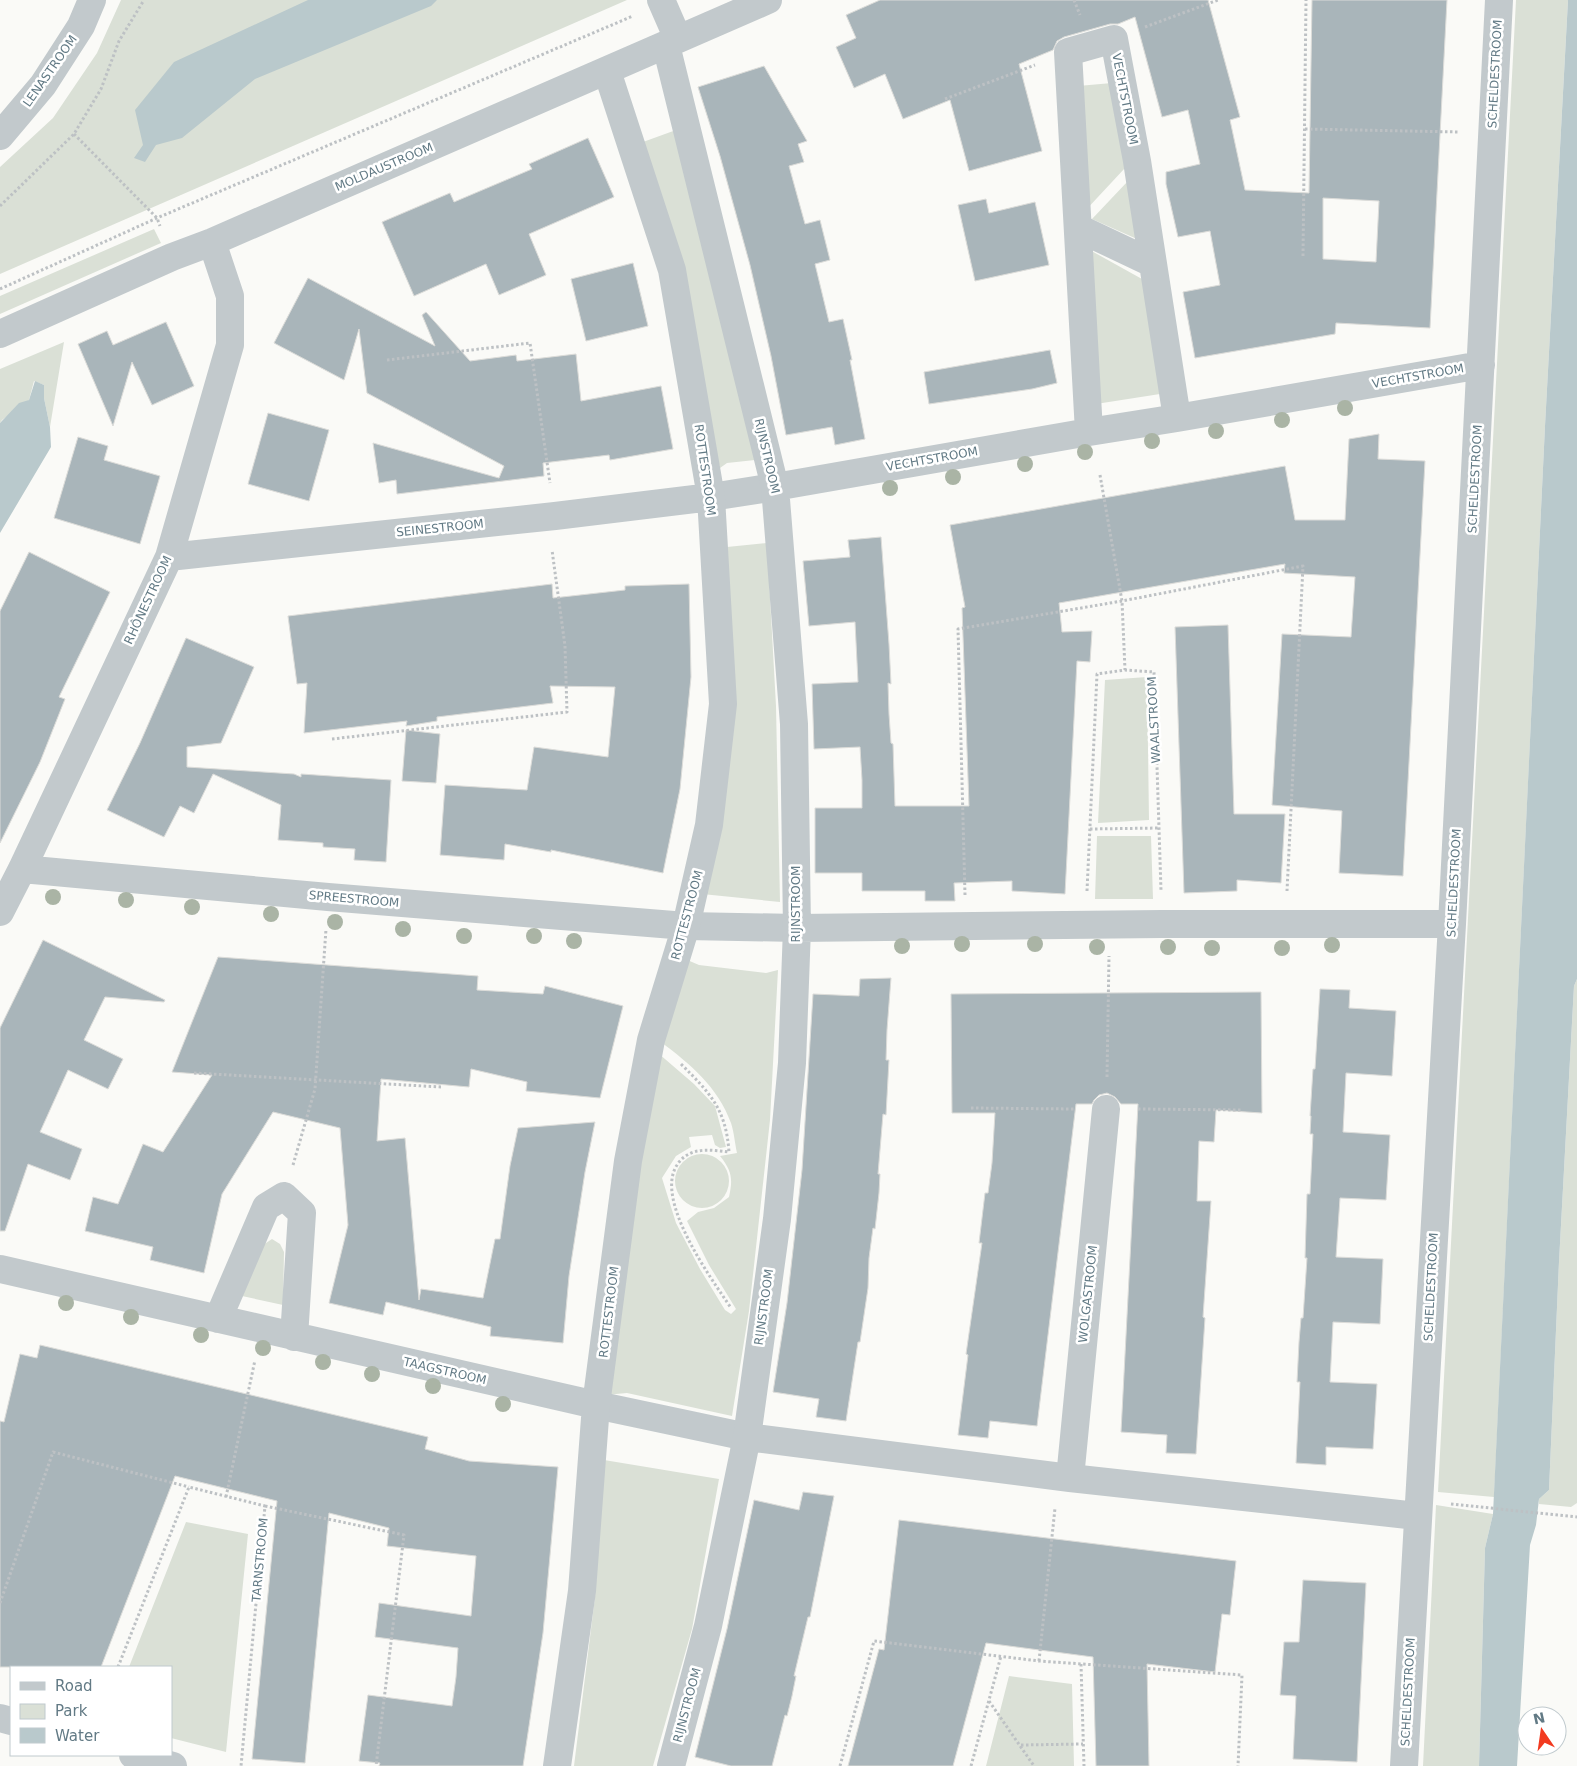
<svg xmlns="http://www.w3.org/2000/svg" width="1577" height="1766" font-family="'DejaVu Sans',sans-serif">
<rect width="100%" height="100%" fill="#fafaf7"/>
<path fill="#dae0d6" d="M121,0H627L0,274V167L53,118L97,53Z
M1516,0H1568L1545,426L1494,1497L1438,1492Z
M1112,83L1125,168L1084,212L1078,86Z
M676,130L755,460L727,463L720,468L643,142Z
M1128,181L1137,239L1092,219Z
M154,229L161,243L0,314V296Z
M1088,249L1142,279L1160,394L1096,404Z
M64,342L50,427L44,398V385L34,381L29,400L2,420L0,423V369Z
M767,543L776,706L780,902L702,894L727,547Z
M1147,677L1149,820L1098,823L1105,680Z
M1097,836H1151L1153,899H1095Z
M685,959L699,965L766,973L778,970L770,1120L749,1311L732,1416L627,1393L605,1395L658,1053L694,1084L715,1106L726,1147L720,1148L715,1145L712,1135L689,1137L691,1147L676,1156L662,1178L676,1223L700,1269L725,1310L731,1314L736,1309L709,1265L687,1221L698,1212L714,1208L729,1197C733,1179 732,1171 720,1156L737,1153C735,1144 734,1132 731,1123C718,1087 690,1064 661,1042Z
M1577,979V1503L1571,1507L1539,1504V1499L1549,1490L1559,1262L1574,986Z
M675 1181a27 27 0 1 1 54 0a27 27 0 1 1-54 0Z
M272,1239L280,1244L284,1252L283,1305L242,1296L260,1247Z
M604,1460L719,1479L692,1629L653,1766H574L595,1597Z
M1436,1505L1493,1514L1485,1548L1479,1766H1423Z
M186,1522L248,1534L226,1752L171,1738V1667H129Z
M1009,1676L1072,1684L1074,1766H986Z"/>
<path fill="#b9c9cc" d="M308,0H437L431,6L255,79L182,138L156,145L145,162L134,158L143,145L135,110L174,62Z
M1568,0H1577V979L1574,986L1559,1262L1549,1490L1539,1499L1536,1525L1530,1545L1517,1766H1479L1485,1548L1493,1514L1545,426Z
M35,381L44,385V398L50,427L51,447L0,533V423L19,403L29,400Z"/>
<path fill="#a9b5ba" stroke="#dcdcd9" fill-rule="evenodd" d="M880,0H1208L1240,117L1230,120L1245,190L1309,193L1312,0H1447L1430,328L1336,323L1335,334L1195,358L1183,292L1220,285L1210,231L1178,237L1166,184V172L1200,164L1188,110L1162,117L1135,17L1118,24H1110L1064,37L1057,41L1053,50L1019,64L1042,151L969,171L950,100L903,119L885,74L854,88L836,47L856,38L846,15ZM1323,198L1379,201L1376,262L1323,259Z
M764,66L807,141L798,144L804,162L789,166L805,224L820,220L830,260L815,264L829,322L843,319L852,360H850L865,439L835,445L832,427L786,435L771,356L750,265L720,156L698,87Z
M588,138L614,197L529,234L546,275L499,295L486,264L414,296L382,222L450,193L454,202L532,169L529,164Z
M986,199L989,213L1035,202L1049,265L975,281L958,205Z
M633,263L648,326L586,341L571,279Z
M308,278L435,346L422,315L426,312L470,361L516,355L517,361L576,354L581,401L661,386L673,449L610,460L609,455L543,463L544,476L397,494L396,480L379,483L373,443L499,478L504,466L367,393L359,329L344,380L274,343Z
M166,322L194,386L152,405L132,362L113,426L78,344L107,331L113,345Z
M1050,350L1057,383L1032,389L929,404L924,372Z
M268,413L329,430L309,501L248,484Z
M1379,434L1378,459L1425,461L1403,876L1339,873L1342,811L1272,805L1282,634L1351,637L1355,577L1284,573L1285,564L1059,603L1062,632L1092,631L1090,662L1077,661L1065,894L1012,891V881L954,883L955,901H925V891H862V873H815V808H862V780L860,747L814,749L812,684L858,682L855,622L809,626L803,561L850,557L848,540L881,537L889,644L891,684L888,683L889,714L891,743L893,744L895,806H969L962,608L965,607L950,525L1285,466L1295,520H1345L1349,439Z
M78,437L108,446L104,460L160,476L140,544L54,518Z
M29,552L110,592L59,697L65,699L40,762L0,843V611Z
M552,584L553,598L625,590V586L689,584L691,677L680,789L663,873L551,850V852L505,844L504,860L440,855L445,785L527,790L534,747L608,757L615,687L550,686L553,703L437,717V721L406,726L407,721L304,733L307,683L297,684L288,616Z
M1228,625L1234,814H1285L1281,883L1237,880V891L1184,893L1175,627Z
M186,638L254,667L221,743L187,747V767L294,774L301,777V774L391,780L386,862L354,860L355,849L323,847V843L278,840L281,805L213,774L194,813L180,806L164,837L107,810L140,743Z
M406,730L440,734L436,783L402,781Z
M43,940L165,1000L164,1002L105,997L84,1040L123,1059L108,1089L68,1070L40,1132L82,1149L76,1165L70,1180L28,1164L5,1231H0V1028Z
M218,957L478,976L477,990L543,994L545,986L623,1006L600,1098L526,1091L527,1082L471,1069L469,1087L381,1079L377,1141L405,1138L419,1300L421,1289L483,1298L495,1239H500L510,1166L518,1128L595,1122L585,1172L569,1276L563,1343L490,1336L491,1327L386,1302L383,1315L329,1303L348,1225L340,1128L273,1112L222,1194L204,1273L150,1260L153,1247L85,1231L93,1197L118,1204L143,1144L163,1152L212,1075L172,1072Z
M891,978L887,1030L886,1060H889L886,1115L883,1114L878,1174H880L879,1193L875,1229L873,1228L869,1258L868,1288L860,1342H858L846,1421L816,1417L819,1399L773,1392L787,1303L802,1170L813,994L859,996L860,979Z
M1320,989L1350,990L1349,1008L1396,1011L1392,1076L1346,1073L1343,1132L1390,1135L1386,1200L1340,1198L1336,1257L1383,1259L1380,1324L1333,1322L1330,1382L1377,1384L1373,1449L1326,1447V1465L1296,1463L1300,1382H1297L1299,1342L1301,1318H1303L1307,1258H1305L1307,1194H1310L1313,1134H1310L1311,1116H1310L1313,1069H1315Z
M1261,992L1262,1113L1216,1110L1214,1142L1199,1141L1197,1201H1211L1203,1317L1205,1318L1196,1454L1166,1453L1167,1435L1121,1432L1138,1104H1121L1115,1097L1107,1093L1099,1095L1094,1100L1092,1104H1076L1037,1426L990,1421L988,1438L958,1435L968,1355L966,1354L982,1243H979L985,1193H988L992,1163L995,1113H952L951,994Z
M40,1345L428,1437L425,1449L469,1461L558,1467L543,1633L523,1766H379L380,1763L359,1761L368,1695L452,1706L456,1677L458,1648L375,1637L379,1603L471,1616L476,1556L387,1546L389,1528L329,1513L305,1763L252,1759L277,1501L175,1476L101,1667H0V1421L4,1422L20,1354L37,1358Z
M803,1492L834,1496L810,1617H808L794,1676H796L792,1696L787,1716L785,1715L772,1766H731L695,1757L727,1629L754,1500L799,1510Z
M899,1520L1236,1561L1230,1615L1222,1614L1215,1672L1147,1664L1149,1766H1096L1093,1657L986,1643L953,1766H848L879,1649L884,1650Z
M1303,1580L1366,1583L1357,1762L1293,1759L1296,1696L1280,1695L1284,1642H1299Z"/>
<g fill="none" stroke-linecap="round" stroke-linejoin="round">
<path stroke="#bdc1c4" stroke-width="3" stroke-dasharray="2.5 2.5" stroke-linecap="butt" d="M1074,0L1080,15
M1145,27L1218,0
M945,99L1035,65
M1305,129L1459,132
M74,134L157,218L160,226
M0,206L74,134L101,89L119,41L144,0
M1303,256L1306,0
M0,289L157,218L633,16
M387,360L530,343L550,483
M1100,475L1122,601L1125,670
M332,739L567,712L565,646L552,550
M1090,829L1159,828
M1087,891L1097,674L1125,670L1154,672L1161,891
M965,895L958,629L1122,601L1303,566L1287,891
M681,1064C710,1093 726,1109 729,1152C719,1151 708,1149 698,1151C690,1152 681,1158 677,1165C654,1200 711,1278 731,1308
M194,1073L441,1087
M1107,1077L1109,956
M971,1108L1074,1109
M1138,1109L1242,1110
M293,1165L315,1089L326,929
M226,1497L255,1360
M1451,1504L1577,1517
M265,1506L404,1535L376,1766
M0,1603L53,1452L189,1487
M1039,1661L1055,1508
M1081,1664L1084,1766
M118,1667L189,1487L265,1506L241,1766
M989,1701L1034,1766
M1021,1745L1083,1744
M840,1766L874,1641L1039,1661L1242,1675L1238,1766
M971,1766L1001,1656"/>
<path stroke="#c2c9cc" stroke-width="28" d="M711,497L775,487
M686,926L797,928
M596,1405L747,1437"/>
<path stroke="#c2c9cc" stroke-width="28" d="M661,0L678,39
M666,45L775,487L794,724L797,928L792,1063L777,1219L747,1437L708,1626L671,1766
M0,136L43,85L81,26L92,0
M1078,228L1152,263
M0,334L172,257L212,242L768,0
M1089,432L1068,52L1114,39L1137,161L1177,418
M775,487L1089,432L1177,418L1481,365
M169,557L555,516L711,497
M22,869L328,897L686,926
M0,912L22,869L169,557L230,345V296L212,242
M797,928L1162,924H1452
M0,1269L596,1405
M218,1319L266,1207L284,1196L302,1213L294,1337
M747,1437L1070,1478L1417,1516
M1070,1478L1106,1109
M0,1718L11,1721
M133,1755L173,1766
M557,1766L582,1591L596,1405L628,1161L651,1040L686,926L709,825L723,704L711,497L672,270L607,71
M1404,1766L1452,924L1499,0"/>
</g>
<g fill="#aab4a5">
<circle cx="1345" cy="408" r="8"/>
<circle cx="1282" cy="420" r="8"/>
<circle cx="1216" cy="431" r="8"/>
<circle cx="1152" cy="441" r="8"/>
<circle cx="1085" cy="452" r="8"/>
<circle cx="1025" cy="464" r="8"/>
<circle cx="953" cy="477" r="8"/>
<circle cx="890" cy="488" r="8"/>
<circle cx="53" cy="897" r="8"/>
<circle cx="126" cy="900" r="8"/>
<circle cx="192" cy="907" r="8"/>
<circle cx="271" cy="914" r="8"/>
<circle cx="335" cy="922" r="8"/>
<circle cx="403" cy="929" r="8"/>
<circle cx="464" cy="936" r="8"/>
<circle cx="534" cy="936" r="8"/>
<circle cx="574" cy="941" r="8"/>
<circle cx="962" cy="944" r="8"/>
<circle cx="1035" cy="944" r="8"/>
<circle cx="1332" cy="945" r="8"/>
<circle cx="902" cy="946" r="8"/>
<circle cx="1097" cy="947" r="8"/>
<circle cx="1168" cy="947" r="8"/>
<circle cx="1212" cy="948" r="8"/>
<circle cx="1282" cy="948" r="8"/>
<circle cx="66" cy="1303" r="8"/>
<circle cx="131" cy="1317" r="8"/>
<circle cx="201" cy="1335" r="8"/>
<circle cx="263" cy="1348" r="8"/>
<circle cx="323" cy="1362" r="8"/>
<circle cx="372" cy="1374" r="8"/>
<circle cx="433" cy="1386" r="8"/>
<circle cx="503" cy="1404" r="8"/>
</g>
<g text-anchor="middle" dominant-baseline="central" stroke-width="5" stroke-linejoin="round" paint-order="stroke">
<g font-size="12" fill="#627a85" stroke="#fff">
<text transform="translate(50 71) rotate(-55)">LENASTROOM</text>
<text transform="translate(1495 74) rotate(-87)">SCHELDESTROOM</text>
<text transform="translate(1125 99) rotate(79)">VECHTSTROOM</text>
<text transform="translate(384 167) rotate(-23)">MOLDAUSTROOM</text>
<text transform="translate(1418 376) rotate(-10)">VECHTSTROOM</text>
<text transform="translate(767 456) rotate(77)">RIJNSTROOM</text>
<text transform="translate(932 459) rotate(-10)">VECHTSTROOM</text>
<text transform="translate(705 470) rotate(82)">ROTTESTROOM</text>
<text transform="translate(1475 479) rotate(-87)">SCHELDESTROOM</text>
<text transform="translate(440 528) rotate(-6)">SEINESTROOM</text>
<text transform="translate(148 600) rotate(-65)">RHÔNESTROOM</text>
<text transform="translate(1154 720) rotate(-93)">WAALSTROOM</text>
<text transform="translate(1454 883) rotate(-87)">SCHELDESTROOM</text>
<text transform="translate(354 899) rotate(5)">SPREESTROOM</text>
<text transform="translate(796 904) rotate(-90)">RIJNSTROOM</text>
<text transform="translate(687 915) rotate(-75)">ROTTESTROOM</text>
<text transform="translate(1431 1287) rotate(-87)">SCHELDESTROOM</text>
<text transform="translate(1088 1294) rotate(-84)">WOLGASTROOM</text>
<text transform="translate(764 1307) rotate(-82)">RIJNSTROOM</text>
<text transform="translate(609 1312) rotate(-83)">ROTTESTROOM</text>
<text transform="translate(445 1371) rotate(13)">TAAGSTROOM</text>
<text transform="translate(260 1560) rotate(-85)">TARNSTROOM</text>
<text transform="translate(1408 1692) rotate(-87)">SCHELDESTROOM</text>
<text transform="translate(687 1705) rotate(-75)">RIJNSTROOM</text>
</g>
</g>
<rect x="10" y="1666" width="162" height="90" fill="#ffffff" stroke="#c0cace"/>
<rect x="20" y="1682" width="25" height="8" fill="#c2c9cc" stroke="#c0cace"/>
<text x="55" y="1691" font-size="15" fill="#627a85">Road</text>
<rect x="20" y="1704" width="25" height="15" fill="#dae0d6" stroke="#c0cace"/>
<text x="55" y="1716" font-size="15" fill="#627a85">Park</text>
<rect x="20" y="1728" width="25" height="15" fill="#b9c9cc" stroke="#c0cace"/>
<text x="55" y="1741" font-size="15" fill="#627a85">Water</text>
<g transform="translate(1542 1731) rotate(347)"><circle r="24" fill="#ffffff" stroke="#c0cace"/>
<path d="M0-4L9 19L0 12L-9 19Z" fill="#f23a20"/>
<text y="-8" font-size="14" font-weight="bold" text-anchor="middle" fill="#627a85">N</text>
</g>
</svg>
